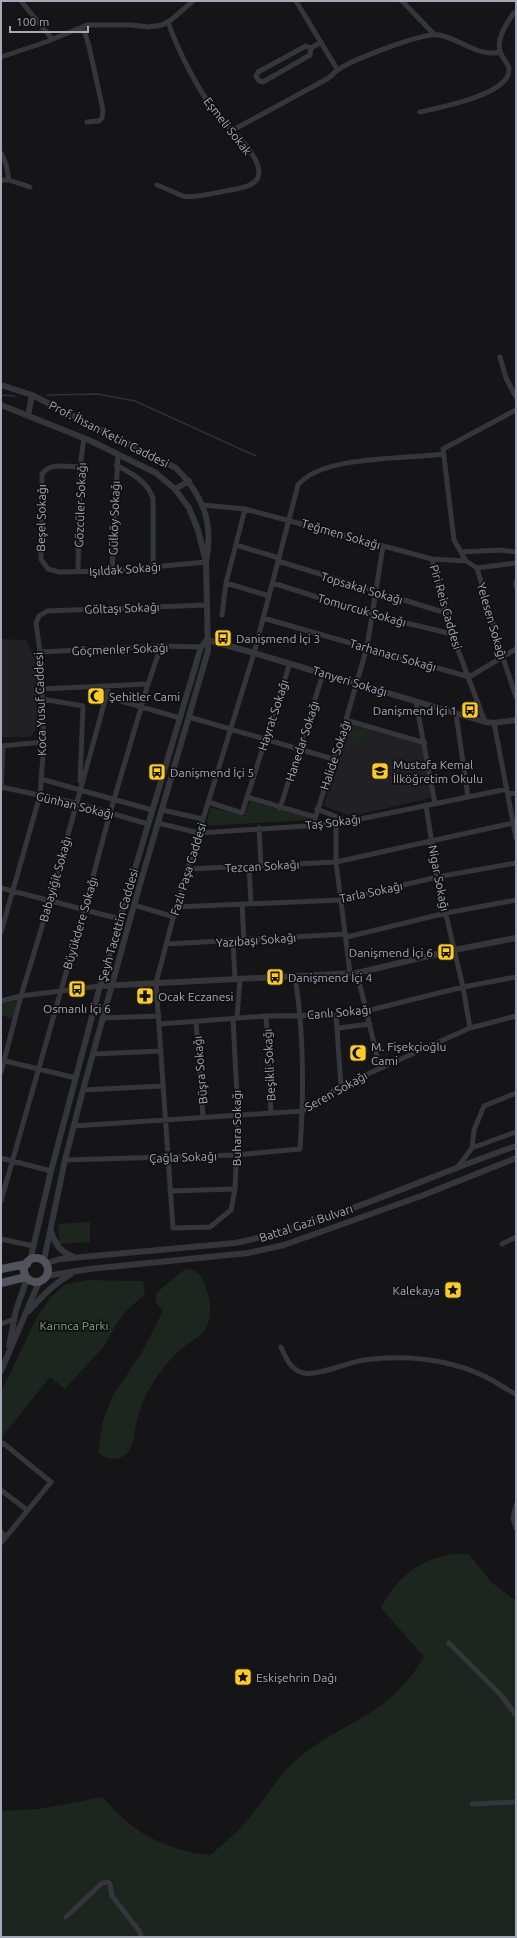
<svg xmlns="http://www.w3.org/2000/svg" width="517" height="1938" font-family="Ubuntu,sans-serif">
<rect width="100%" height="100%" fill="#151416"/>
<path fill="#212023" d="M1,639L26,640L38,663L37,729L31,737H1Z
M347,723L422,745L431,798L351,816L324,806Z"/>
<path fill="#1c251e" d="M348,727L367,733L364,743L345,737Z
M250,801L310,818L309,820L206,826L210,807L244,816Z
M17,1000L13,1019L1,1015V1004Z
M90,1222V1242L59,1244L58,1224Z
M185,1269C195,1269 201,1274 205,1284C210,1300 215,1319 202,1333C196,1339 187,1344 180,1350C168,1361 158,1374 150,1388C145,1396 142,1404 139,1413C134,1425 136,1447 125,1455C116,1462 105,1459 98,1452L103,1421L112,1397L142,1352L163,1311L156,1303V1293Z
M86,1280L143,1281L145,1294L126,1311L116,1324L105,1345L65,1389L50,1377L1,1438V1392L38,1315L51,1297L64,1285Z
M454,1554H469L491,1582L516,1601V1937H1V1811L39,1809L103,1797C130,1831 166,1851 210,1855C226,1842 241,1829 253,1813C268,1795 278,1776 295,1761C318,1740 344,1729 370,1713C392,1699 410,1680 424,1657L381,1608C395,1578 420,1559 454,1554Z"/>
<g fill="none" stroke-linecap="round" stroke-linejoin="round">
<path stroke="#2a323b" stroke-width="1.5" d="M1,395L15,396
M47,395L98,394L135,401L256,456"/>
<path stroke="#35363c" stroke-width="5" d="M21,1L52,39
M296,1L337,69
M402,1L434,34
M83,27L89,46L103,110L102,118L99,121L87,122
M311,48L310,55L263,82L259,81L256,76L258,72L306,46L311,48L321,42
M1,57L46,42L87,25H131L149,27L162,25L171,20L193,1
M420,112C438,108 509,95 509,70C509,64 503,59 501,54C495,40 506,25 513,14L516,12
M233,130L327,79C332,76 335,71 339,69C355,59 423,32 439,35C459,38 479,58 500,52
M1,153L6,164L9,180
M1,180H9L30,187
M157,185C166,188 174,193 183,196C194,199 218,192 231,190C241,188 259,186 259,172C258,154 234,132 222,120C201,97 178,51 168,22
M500,357L506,378L516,397
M116,465C132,474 146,480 153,498V567
M80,467C67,467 50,462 42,474L41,559L48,569L59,572L112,571L206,562
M203,505L245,509L432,559L466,561L477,568
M236,545L279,558
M461,552L500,550L516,552
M432,559L452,634L485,722
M278,561L446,613
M466,561L454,540L443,449L516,410
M477,568L503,658L516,697
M477,568L516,563
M78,571L80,467L84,438
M112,571L118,454
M516,582V586
M226,583L269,596
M273,583L373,615L452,634
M222,615L226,583L245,509
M263,618L469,677L516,649
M40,652L161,646L201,647
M41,689L148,684
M107,697L180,718
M42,699L83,706L80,781
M416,702L435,804
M456,714L468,797
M189,717L333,759
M346,720L425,743
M494,723L516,838
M1,746L44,742
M41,779L152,810
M1,787L76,803L148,824
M1,789L3,746
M508,794L516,793
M247,797L315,817
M208,802L242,813L290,663
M426,805L437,877L463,987L470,1028
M280,808L323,674
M317,809L347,821
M162,810L203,819
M158,823L199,833L336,824L507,789
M336,824V862L350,973
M313,825L346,720L367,647L383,546
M259,828L261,866
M249,866L251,904
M188,869L336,862L513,823
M1,888L120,919
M242,904L244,940
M134,905L174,917
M176,907L341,900L437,877L516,863
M1,932L40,795L44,742L40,652L36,623L39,616L47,611L207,605
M347,937L446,913L516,900
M233,942L235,979
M167,944L346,934
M357,973L380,1068
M1,1001L21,996L100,986
M336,1015L341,1086
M266,1016L271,1113
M102,1018L159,1016
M237,1018L240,979
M233,1019L238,1116L235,1189L231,1210L210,1227L173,1228L156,983L176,907L254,653L298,485C322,455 407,459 444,454
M196,1022L203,1117
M160,1024L266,1016L336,1015L366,1011L463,987L516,977
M338,1028L370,1024
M93,1054L161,1051
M1,1060L76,1078
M1,1072L21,996L50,900L109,686
M83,1090L162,1086
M73,1126L303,1111L341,1086L470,1028L516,1016
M472,1148L516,1132
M1,1158L51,1171
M65,1160L236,1155L300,1149C304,1092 304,1033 295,976
M457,1168L472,1148L474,1130L484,1106L516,1093
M170,1191L235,1189
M1,1201L84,910L110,813L148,684L161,646
M1,1239L33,1246
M502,1244L516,1237
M1,1324L14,1319
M281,1347C286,1358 291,1371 304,1373C319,1376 348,1362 364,1360C404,1355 447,1359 484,1376C495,1381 505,1389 516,1394
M1,1445L3,1443L51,1482L1,1543
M1,1490L27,1510
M516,1505L513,1518L516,1528
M1,1532L6,1537
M449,1643L500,1694L516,1715
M472,1804L516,1802
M66,1917L102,1883L108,1882L110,1884L112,1896L140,1932L141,1937"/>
<path stroke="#35363c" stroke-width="6" d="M1,385L32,395L176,468C203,495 214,523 206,561
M1,405L91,441L156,473L175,489L189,508L198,530L206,562L208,651L134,905L83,1090L65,1160L44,1260
M28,416L32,395
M175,489L189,481
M207,640L254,653L485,722L494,723L516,720
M100,986L357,973L454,950L516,938
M51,1231C55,1244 60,1252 74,1257
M30,1261L51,1171L100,986L201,647L207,640
M47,1263L60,1259L235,1243C333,1223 422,1178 516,1146
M46,1276L89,1269L248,1253L284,1245L421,1196L516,1158
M29,1311C41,1297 54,1283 71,1274
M9,1346L16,1310L27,1279
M1,1371L39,1282"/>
<path stroke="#51525b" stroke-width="8" d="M24 1270a12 12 0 1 1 24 0a12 12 0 1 1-24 0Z
M1,1269L27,1264
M1,1283L26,1277"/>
</g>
<defs>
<symbol id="bus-square" viewBox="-11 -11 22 22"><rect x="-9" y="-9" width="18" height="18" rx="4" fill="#facb29" stroke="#100f11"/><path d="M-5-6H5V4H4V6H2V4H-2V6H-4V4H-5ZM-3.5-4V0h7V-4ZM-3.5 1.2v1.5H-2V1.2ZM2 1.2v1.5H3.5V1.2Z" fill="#111"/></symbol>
<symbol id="mosque-square" viewBox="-11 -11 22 22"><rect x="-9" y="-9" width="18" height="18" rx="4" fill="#facb29" stroke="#100f11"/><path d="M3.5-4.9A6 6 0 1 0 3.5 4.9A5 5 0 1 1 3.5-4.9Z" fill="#111"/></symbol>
<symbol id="school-square" viewBox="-11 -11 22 22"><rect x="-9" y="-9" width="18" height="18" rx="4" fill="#facb29" stroke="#100f11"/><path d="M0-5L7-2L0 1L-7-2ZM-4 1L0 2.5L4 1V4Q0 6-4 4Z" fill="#111"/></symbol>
<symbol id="pharmacy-square" viewBox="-11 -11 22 22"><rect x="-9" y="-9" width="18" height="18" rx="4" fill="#facb29" stroke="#100f11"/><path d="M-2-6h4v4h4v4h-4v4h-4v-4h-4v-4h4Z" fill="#111"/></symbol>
<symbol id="sight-square" viewBox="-11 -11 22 22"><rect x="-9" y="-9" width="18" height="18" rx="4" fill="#facb29" stroke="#100f11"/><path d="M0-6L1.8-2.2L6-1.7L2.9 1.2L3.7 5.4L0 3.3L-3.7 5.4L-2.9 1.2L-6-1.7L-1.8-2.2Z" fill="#111"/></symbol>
</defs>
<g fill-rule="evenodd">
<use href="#bus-square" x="213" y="628" width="20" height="20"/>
<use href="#mosque-square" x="86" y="686" width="20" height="20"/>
<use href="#bus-square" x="460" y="700" width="20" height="20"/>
<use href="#school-square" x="370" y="761" width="20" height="20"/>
<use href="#bus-square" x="147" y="762" width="20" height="20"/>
<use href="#bus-square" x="436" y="942" width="20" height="20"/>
<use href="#bus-square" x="265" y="967" width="20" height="20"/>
<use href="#bus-square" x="67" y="979" width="20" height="20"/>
<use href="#pharmacy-square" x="135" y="986" width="20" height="20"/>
<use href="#mosque-square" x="348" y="1043" width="20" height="20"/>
<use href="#sight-square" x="443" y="1280" width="20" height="20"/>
<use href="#sight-square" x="233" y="1667" width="20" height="20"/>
</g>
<g text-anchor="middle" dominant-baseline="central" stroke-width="3.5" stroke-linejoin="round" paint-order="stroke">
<g font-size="12" fill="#a6a9b7" stroke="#100f11">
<text transform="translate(228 126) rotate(52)">Eşmeli Sokak</text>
<text transform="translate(109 434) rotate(27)">Prof. İhsan Ketin Caddesi</text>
<text transform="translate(80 505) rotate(-88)">Gözcüler Sokağı</text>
<text transform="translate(41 518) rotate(-89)">Beşel Sokağı</text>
<text transform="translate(114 518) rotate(-88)">Gülköy Sokağı</text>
<text transform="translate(341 534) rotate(16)">Teğmen Sokağı</text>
<text transform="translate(125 569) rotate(-4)">Işıldak Sokağı</text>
<text transform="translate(362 588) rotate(17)">Topsakal Sokağı</text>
<text transform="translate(446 607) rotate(74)">Piri Reis Caddesi</text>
<text transform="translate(122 608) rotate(-2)">Göltaşı Sokağı</text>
<text transform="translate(362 610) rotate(16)">Tomurcuk Sokağı</text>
<text transform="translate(492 621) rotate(74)">Yelesen Sokağı</text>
<text transform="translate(120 649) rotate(-2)">Göçmenler Sokağı</text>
<text transform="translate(393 655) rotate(16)">Tarhanacı Sokağı</text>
<text transform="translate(350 681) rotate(17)">Tanyeri Sokağı</text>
<text transform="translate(40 704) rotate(-92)">Koca Yusuf Caddesi</text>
<text transform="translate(273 715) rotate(-72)">Hayrat Sokağı</text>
<text transform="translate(302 741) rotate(-72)">Hanedar Sokağı</text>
<text transform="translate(335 755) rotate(-72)">Halide Sokağı</text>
<text transform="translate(75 805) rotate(14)">Günhan Sokağı</text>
<text transform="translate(333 822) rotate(-7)">Taş Sokağı</text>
<text transform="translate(262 866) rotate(-3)">Tezcan Sokağı</text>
<text transform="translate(188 869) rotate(-73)">Fazlı Paşa Caddesi</text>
<text transform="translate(439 878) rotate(79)">Nigar Sokağı</text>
<text transform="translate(55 879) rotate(-74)">Babayiğit Sokağı</text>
<text transform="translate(371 892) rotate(-12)">Tarla Sokağı</text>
<text transform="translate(80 923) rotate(-74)">Büyükdere Sokağı</text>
<text transform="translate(118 925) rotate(-74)">Şeyh Tacettin Caddesi</text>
<text transform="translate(256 940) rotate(-4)">Yazıbaşı Sokağı</text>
<text transform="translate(339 1012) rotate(-5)">Canlı Sokağı</text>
<text transform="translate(269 1065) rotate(-93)">Beşikli Sokağı</text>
<text transform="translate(200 1070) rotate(-95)">Büşra Sokağı</text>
<text transform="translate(336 1091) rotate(-29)">Seren Sokağı</text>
<text transform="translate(236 1128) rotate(-90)">Buhara Sokağı</text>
<text transform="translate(183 1157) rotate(-2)">Çağla Sokağı</text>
<text transform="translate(306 1223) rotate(-18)">Battal Gazi Bulvarı</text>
</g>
<g font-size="12" fill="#a6a9b7" stroke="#100f11" text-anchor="start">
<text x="236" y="638">Danişmend İçi 3</text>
<text x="109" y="696">Şehitler Cami</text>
<text x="457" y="710" text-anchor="end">Danişmend İçi 1</text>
<text x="393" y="764">Mustafa Kemal<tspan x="393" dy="14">İlköğretim Okulu</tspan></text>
<text x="170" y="772">Danişmend İçi 5</text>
<text x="433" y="952" text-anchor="end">Danişmend İçi 6</text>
<text x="288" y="977">Danişmend İçi 4</text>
<text x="158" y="996">Ocak Eczanesi</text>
<text x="77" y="1008" text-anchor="middle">Osmanlı İçi 6</text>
<text x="371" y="1046">M. Fişekçioğlu<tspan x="371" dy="14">Cami</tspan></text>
<text x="440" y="1290" text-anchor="end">Kalekaya</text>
<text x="256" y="1677">Eskişehrin Dağı</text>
</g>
<g font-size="12" fill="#7ca382" stroke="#100f11">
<text x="74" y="1325">Karınca Parkı</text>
</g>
</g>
<rect width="517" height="1938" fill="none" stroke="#a6a9b7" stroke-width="4"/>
<path d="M10 26v6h78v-6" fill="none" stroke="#a6a9b7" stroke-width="2"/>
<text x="16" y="26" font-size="12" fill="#a6a9b7" stroke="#100f11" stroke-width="3" paint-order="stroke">100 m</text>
</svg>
